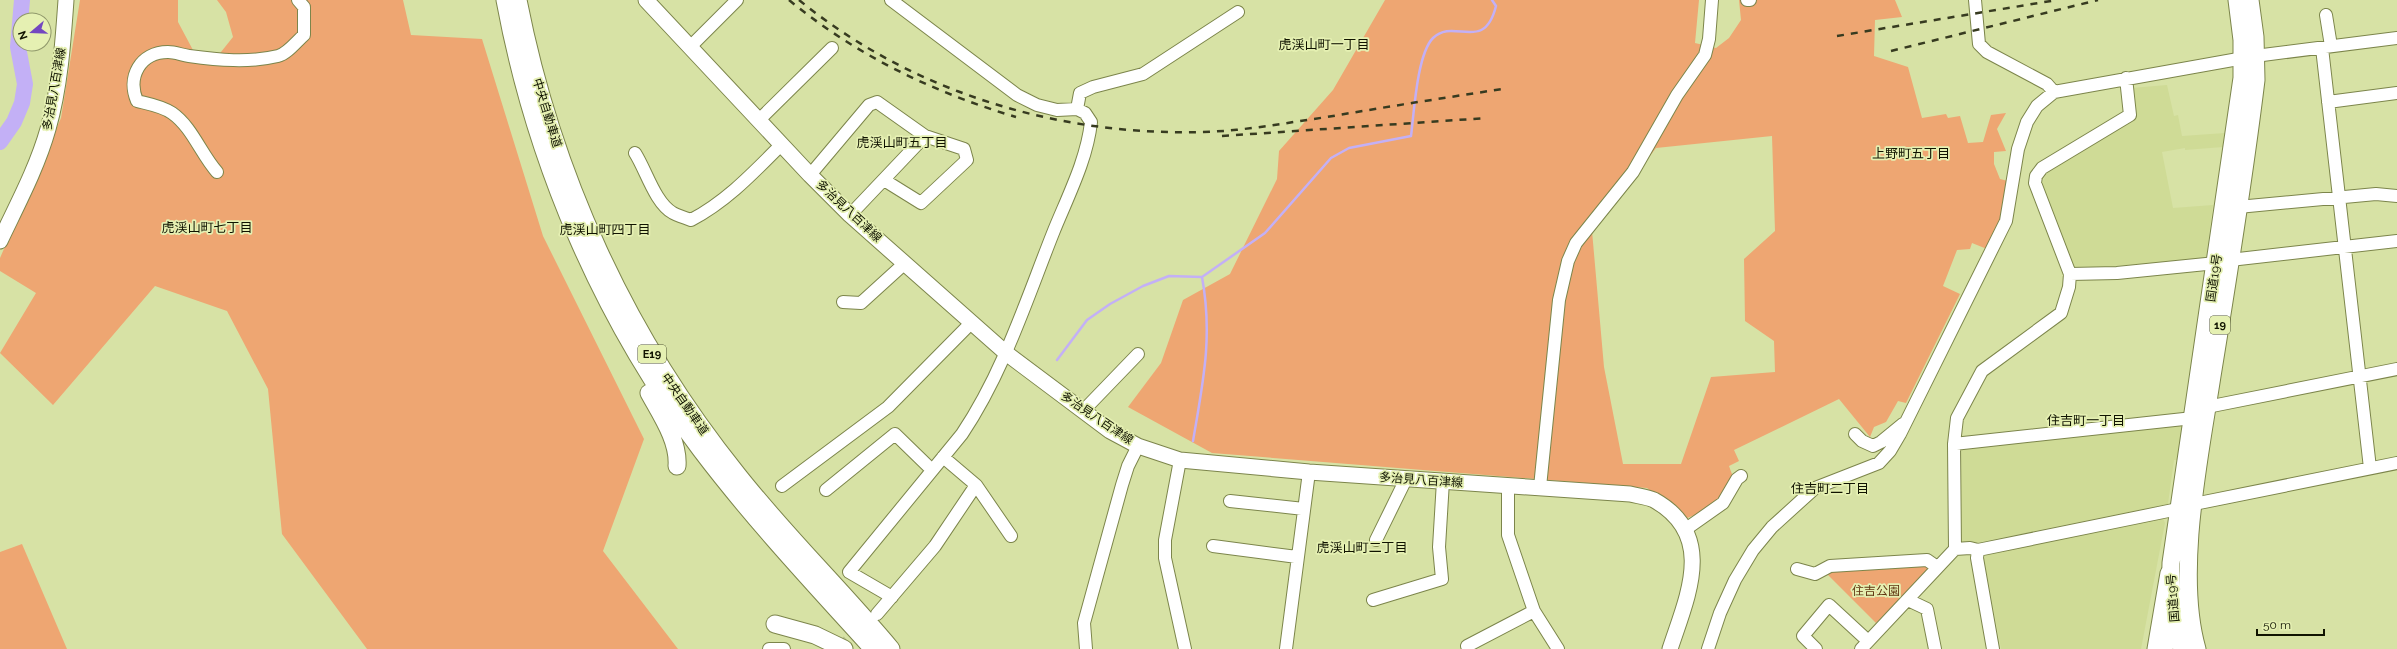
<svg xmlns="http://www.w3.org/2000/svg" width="2397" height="649" font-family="Raleway,'Noto Sans JP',sans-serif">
<rect width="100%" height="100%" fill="#d7e2a5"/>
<path fill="#cfdb96" d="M2167,85L2174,116L2178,115L2182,136L2225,133L2223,147L2185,150V148L2162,152L2173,208L2213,205L2206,259L2073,269L2041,185L2048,171L2134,120L2131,88Z
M2183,422L2179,452L2177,460H2174L2168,504L1961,546L1957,447Z
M2163,518L2165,523L2141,649H2001L1984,559L1987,553Z"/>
<path fill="#eea672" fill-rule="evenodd" d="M80,0H178V22L194,52L217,57L233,37L226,12L217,0H403L411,35L482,39L543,236L644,439L603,551L678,649H367L282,534L268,389L227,311L155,286L53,405L0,353L36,293L0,271V258L61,118Z
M1385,0H1699L1695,43L1716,48L1729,38L1741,20L1739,0H1895L1902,17L1875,20L1874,56L1908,67L1922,118L1946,114L1948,118L1960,116L1968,143L1983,142L1991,115L2006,113L1997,129L2006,151L1994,152V164L2000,179L2008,181L2000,221L1987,249L1972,243L1970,249L1957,250L1943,286L1960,294L1906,403L1898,401L1886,422L1874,427L1870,437L1839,399L1734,450L1739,461L1729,466L1733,477C1717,506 1715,507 1685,519L1647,488L1212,453L1128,407L1161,363L1183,300L1230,274L1277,179L1279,151L1333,90ZM1772,136L1775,231L1744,259L1745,321L1774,341L1775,372L1711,377L1681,464H1623L1604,367L1592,231L1656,148Z
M22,544L67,649H0V552Z
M1926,564L1929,570L1876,623L1827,574L1831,570Z"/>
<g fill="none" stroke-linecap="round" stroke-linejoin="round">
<path stroke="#c3b0f6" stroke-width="2.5" d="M1057,360L1087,320L1110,304L1143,286L1169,276L1202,277L1265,233L1331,158L1349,148L1411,136C1414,113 1417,54 1433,38C1454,17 1484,54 1496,6L1492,0
M1193,441C1203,382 1213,337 1202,277"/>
<path stroke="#c3b0f6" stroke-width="16" d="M0,142L14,122L22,103L25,84L18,47L22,0"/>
<path stroke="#b9c38c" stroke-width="12" stroke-dasharray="12 6" stroke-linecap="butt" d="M839,649L863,627"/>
<defs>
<path id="minor" d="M891,0L1017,95L1037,105L1057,110L1077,109L1085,113L1091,122C1087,160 1067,198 1053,233C1026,301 1003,373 962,434L849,572L892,597
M1747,0H1750
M1975,0L1979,44L1987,52L2047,84L2054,92
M2326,15L2331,46
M690,47L737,0
M2322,48L2370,468
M2328,102L2397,93
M1077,109L1080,93L1093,87L1143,74L1238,12
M759,120L832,48
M635,153C646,170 655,203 673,213C679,216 685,218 691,220C727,201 753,173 782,144
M217,172C201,154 192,127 172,113C162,106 149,104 137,101C127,77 140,52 168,52C175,52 182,55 189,56C218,60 249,63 278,56C287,54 297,41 304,35V7L298,0
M810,175L869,105L877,102L925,136L964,149L967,160L921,203L884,180
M2238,207L2376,194L2397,196
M850,215L925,136
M2230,260L2397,241
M2070,274L2117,273L2216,263
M843,302L861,303L905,263
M2207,407L2397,369
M1083,411L1138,354
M1855,434L1862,441L1873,446L1881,442L1903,424
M1954,444L2193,418
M943,457L976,485L1011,536
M1180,460L1165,540V558L1185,649
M782,486L888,407L971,323
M1508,486V535L1534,611L1558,649
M1540,487L1559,300L1568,261L1576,243L1633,172L1677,95L1705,55L1709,39L1712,0
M826,490L895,434L932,470
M1230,501L1304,509
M2194,504L2397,463
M1686,529L1723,503L1737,479L1741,476
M1376,540L1406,479
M1213,546L1297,557
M1955,549L1954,444L1957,418L1982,371L2061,313L2069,287L2070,274L2035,183L2036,176L2042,168L2130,115L2126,78
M1797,569L1815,574L1830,566L1927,560L1937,567
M1373,600L1442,579L1439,547L1443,481
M1908,600L1927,609L1935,649
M877,614L935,546L976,485
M1467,646L1534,611
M769,649H784
M1086,649L1084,623L1122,485L1128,466L1138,446
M1286,649L1309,472
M1708,649L1720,613L1735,580L1753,550L1772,527L1815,488L1879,463L1890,451L1900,434L2006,221L2018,149L2027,122L2037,106L2054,92L2255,56L2397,38
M1816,649L1803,636L1829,605L1868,641
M1861,649L1955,549L1970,548L1978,550
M1993,649L1977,558L1978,550L2178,509"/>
<path id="major" d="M646,0L810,175L850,215L1006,353L1110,431L1138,446L1180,460L1309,472L1630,494C1638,496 1648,497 1654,500C1717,535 1687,597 1670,649
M0,241C17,205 37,168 48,129C60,87 63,43 66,0
M2155,649L2168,573
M2165,649L2168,637L2177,614"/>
<path id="highway" d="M505,0C535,162 602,319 701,450C754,520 814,584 873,649
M518,0C552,174 626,336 737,474C785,535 841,589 891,649
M649,393C661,415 679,441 677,466
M775,624L815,635L844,649
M2182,649C2174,620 2170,593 2171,563L2242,78V40L2237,0
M2197,649C2175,572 2200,455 2212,376C2228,278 2244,179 2256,80L2255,37L2250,0"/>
</defs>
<use href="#minor" stroke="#7c854b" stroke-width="14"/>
<use href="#major" stroke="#7c854b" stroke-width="17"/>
<use href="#highway" stroke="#7c854b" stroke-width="19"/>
<use href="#minor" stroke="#fff" stroke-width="12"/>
<use href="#major" stroke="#fff" stroke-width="15"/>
<use href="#highway" stroke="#fff" stroke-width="17"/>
<path stroke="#373b20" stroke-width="2.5" stroke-dasharray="7 7" stroke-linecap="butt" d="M789,0C856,55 932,92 1016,117
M799,0C912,92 1057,136 1202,132C1244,131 1285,123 1327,117C1385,107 1444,98 1502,89
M1837,36L2057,0
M1891,51L2098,0
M1222,136L1487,118"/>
</g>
<g text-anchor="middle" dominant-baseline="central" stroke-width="3.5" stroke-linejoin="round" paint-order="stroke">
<g fill="#e5f0b2" stroke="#505535" stroke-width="1">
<rect x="2210" y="316" width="20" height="18" rx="3"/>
<rect x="638" y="345" width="28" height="18" rx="3"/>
</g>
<g font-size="11" font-weight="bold" fill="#101300">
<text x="2220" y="325">19</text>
<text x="652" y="354">E19</text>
</g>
<g font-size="12" fill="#101300" stroke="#e5f0b2">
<text transform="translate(54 89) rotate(-80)">多治見八百津線</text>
<text transform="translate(547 113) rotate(73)">中央自動車道</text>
<text transform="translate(849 211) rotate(43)">多治見八百津線</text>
<text transform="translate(2214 278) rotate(-82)">国道19号</text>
<text transform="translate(685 404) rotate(55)">中央自動車道</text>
<text transform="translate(1097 418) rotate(34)">多治見八百津線</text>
<text transform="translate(1421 480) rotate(4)">多治見八百津線</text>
<text transform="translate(2173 598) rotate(-95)">国道19号</text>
</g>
<g font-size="12" fill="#603511" stroke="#e5f0b2">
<text x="1876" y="591">住吉公園</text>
</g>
<g font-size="13" fill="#101300" stroke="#e5f0b2">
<text x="1324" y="44">虎渓山町一丁目</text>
<text x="902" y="142">虎渓山町五丁目</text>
<text x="1911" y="153">上野町五丁目</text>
<text x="207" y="227">虎渓山町七丁目</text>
<text x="605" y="229">虎渓山町四丁目</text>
<text x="2086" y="420">住吉町一丁目</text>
<text x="1830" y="488">住吉町二丁目</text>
<text x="1362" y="547">虎渓山町二丁目</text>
</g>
</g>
<g transform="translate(32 32) rotate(251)"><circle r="19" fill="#e5f0b2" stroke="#90986b"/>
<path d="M0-3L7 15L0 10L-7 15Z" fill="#7347c0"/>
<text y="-6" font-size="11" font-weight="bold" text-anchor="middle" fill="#101300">N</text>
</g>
<path d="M2257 629v6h67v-6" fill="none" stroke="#101300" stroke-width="2"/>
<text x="2263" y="629" font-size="12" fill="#101300" stroke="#e5f0b2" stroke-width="3" paint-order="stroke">50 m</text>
</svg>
